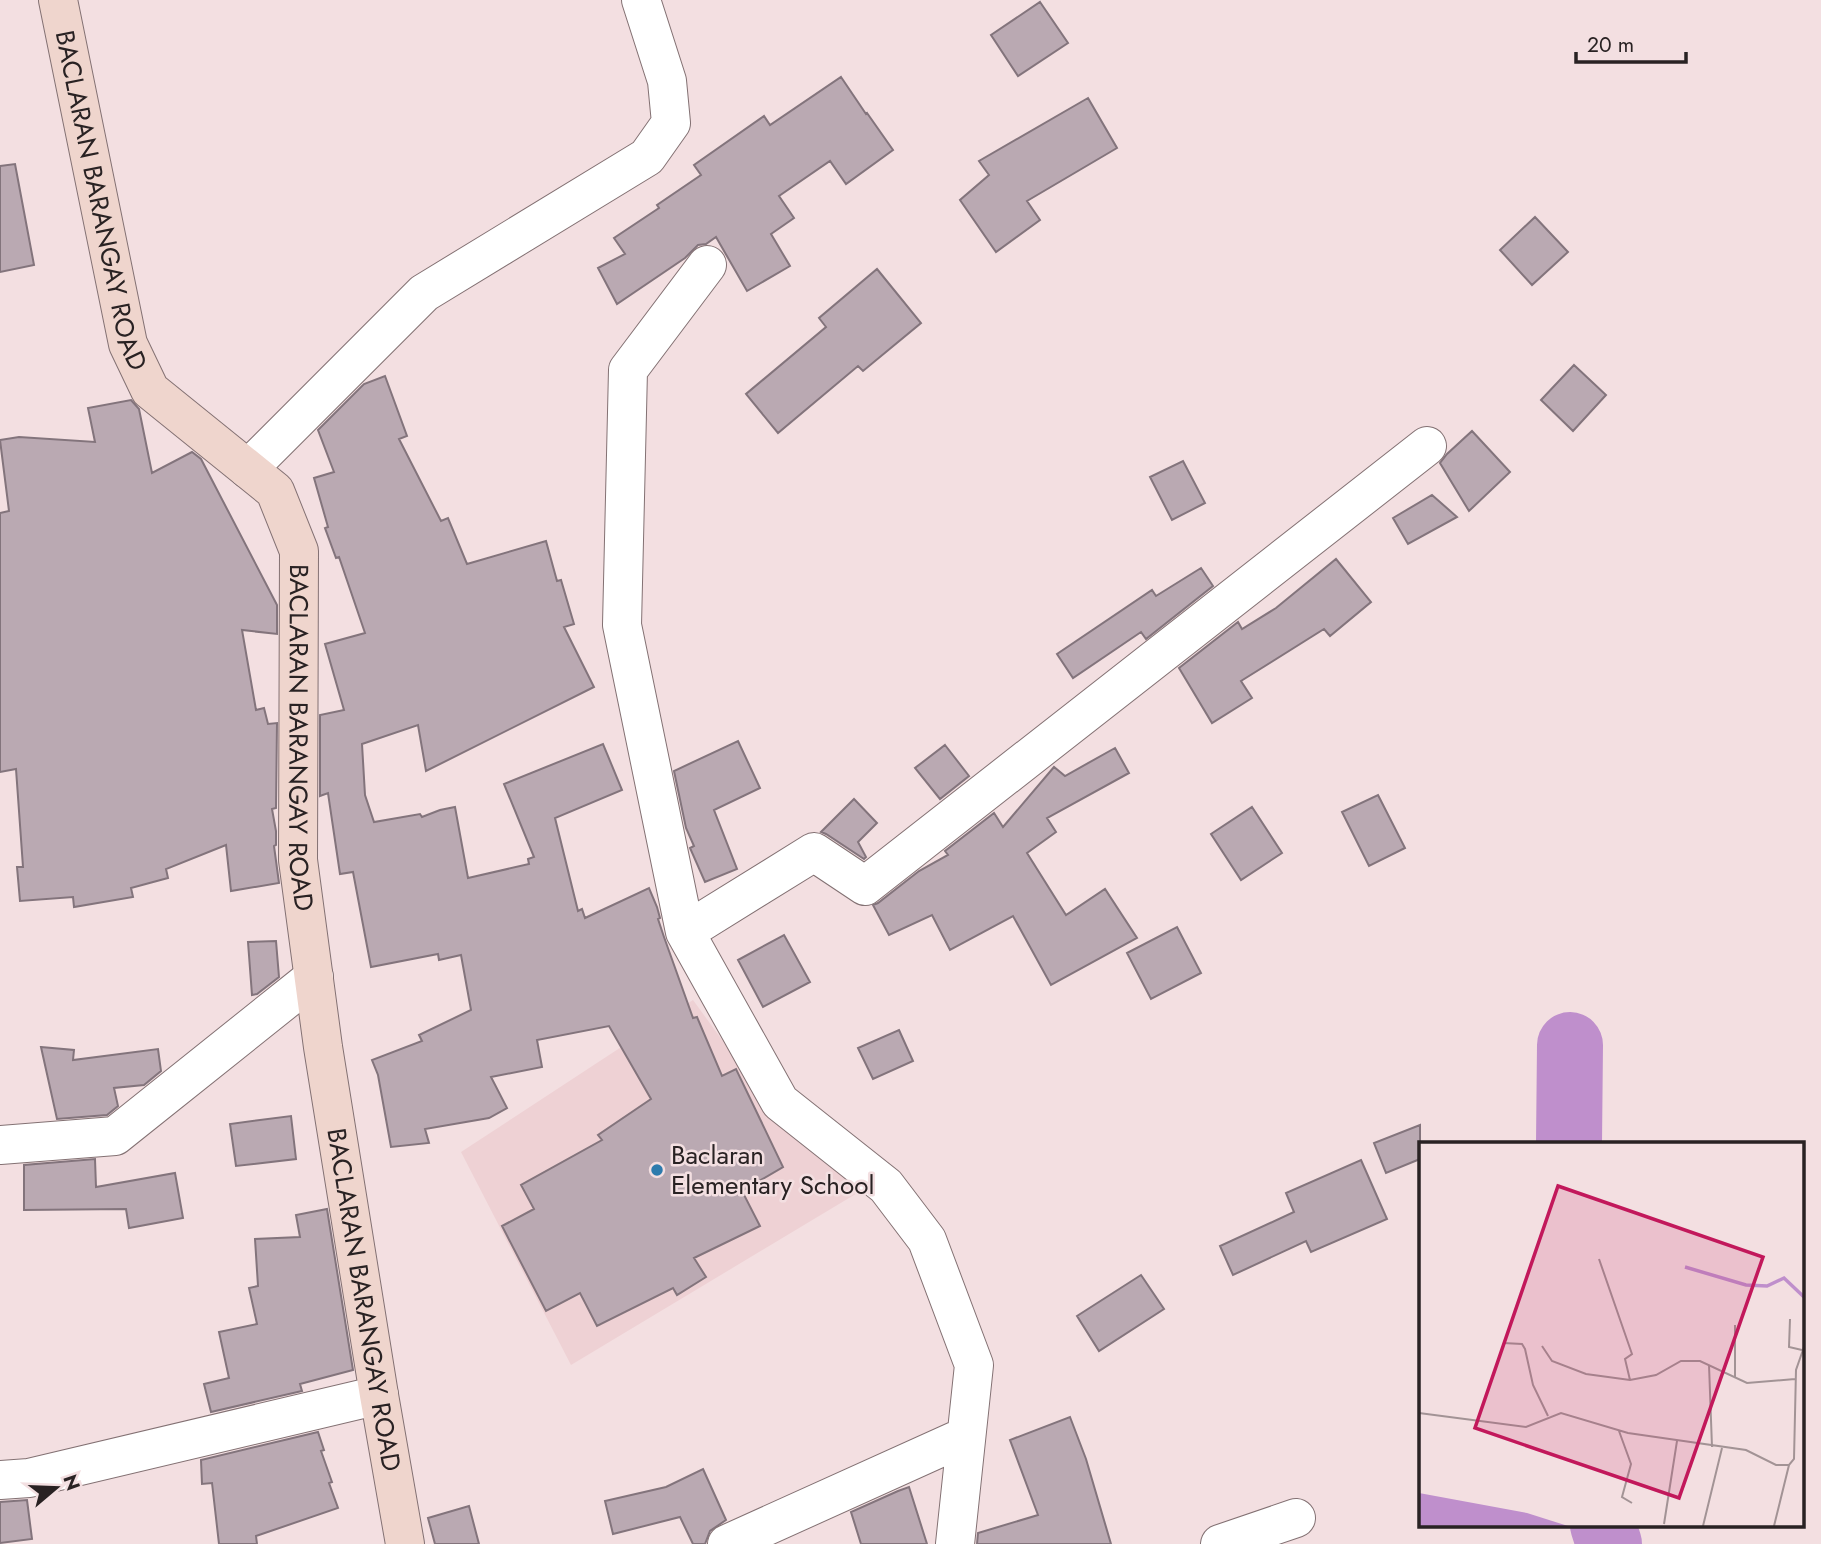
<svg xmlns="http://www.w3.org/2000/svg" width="1821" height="1544" font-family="Jost,sans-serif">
<rect width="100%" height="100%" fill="#f3dfe1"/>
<path fill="#eed1d4" d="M693,1000L770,1106L864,1189L571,1365L461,1152Z"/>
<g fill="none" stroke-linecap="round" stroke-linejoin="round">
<path stroke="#bf8fcc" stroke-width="66" d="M1569,1143L1570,1045
M1603,1525L1609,1544"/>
</g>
<path fill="#baa9b2" stroke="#83747c" stroke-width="2" d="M1040,2L1068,43L1018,76L991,35Z
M841,77L866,114L867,113L893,150L846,184L830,161L779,196L794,218L771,234L790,266L747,291L716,237L706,244L698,245L685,258L617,304L598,268L625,254L614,238L659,208L657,205L701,175L694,165L764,116L770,125Z
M1088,98L1117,148L1027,201L1040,220L996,252L960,200L989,175L979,161Z
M15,164L34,265L0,272V166Z
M1535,217L1568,252L1532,285L1500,250Z
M877,269L921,323L863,371L858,366L778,433L746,394L826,327L819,318Z
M1574,365L1606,395L1573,431L1541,400Z
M385,376L407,436L399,439L441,521L448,518L467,564L546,541L557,581L561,580L574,624L564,627L594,687L426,771L418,725L362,744L365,795L374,822L420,814L422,817L440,810L455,807L468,878L529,864L528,859L534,857L504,784L603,744L622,790L555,818L578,911L582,909L585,918L649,888L657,907L660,918L658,919L664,937L693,1018L697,1017L722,1076L736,1069L783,1167L742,1191L760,1226L694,1258L706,1277L677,1295L673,1288L597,1326L580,1293L546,1311L502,1226L534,1209L521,1185L602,1140L598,1135L651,1099L609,1026L537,1040L542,1067L491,1077L507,1108L489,1118L425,1129L429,1143L391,1147L378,1075L372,1060L422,1041L419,1035L471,1010L461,955L439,960L438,954L371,967L353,872L340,874L328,793L320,796V715L344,710L325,644L365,633L339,557L336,558L325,528L328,527L314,478L334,472L318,430L364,384Z
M131,400L139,409L152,473L192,452L201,459L277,605V634L242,630L256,710L264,708L268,724L277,723L276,808L272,809L276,831V845L274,846L279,883L231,891L226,845L166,869L168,878L131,888L133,897L74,907L73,897L20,901L17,867H23L16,769L0,772V513L9,511L0,440L19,437L95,442L88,408Z
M1472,431L1510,472L1469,511L1440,463L1447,454Z
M1183,461L1205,503L1172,520L1150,477Z
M1432,495L1457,517L1408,544L1393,518Z
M1336,559L1371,602L1330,636L1324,629L1241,681L1252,698L1212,723L1179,668L1238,622L1242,629L1276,608Z
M1201,568L1213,586L1146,639L1141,632L1073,678L1057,654L1152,590L1156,596Z
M738,741L760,788L714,810L737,869L705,882L690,848L694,846L686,828L674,771Z
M945,745L969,776L940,799L915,768Z
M1115,748L1129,773L1047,818L1056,832L1027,853L1066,915L1105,889L1137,938L1051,985L1013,916L950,950L932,915L889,935L873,905L878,903L919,871L948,855L945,851L994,813L1003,827L1054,767L1065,776Z
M1378,795L1405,848L1369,866L1342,812Z
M854,799L877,823L858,842L866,857L864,859L826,834L821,832Z
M1252,807L1282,853L1241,880L1211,834Z
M1177,927L1201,973L1151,999L1127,953Z
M784,935L810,982L763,1007L738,960Z
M276,941L279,977L257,994L252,995L248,942Z
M899,1030L913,1061L873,1079L858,1048Z
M41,1047L74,1050L73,1060L158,1049L161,1071L144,1085L114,1088L118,1106L107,1115L57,1119Z
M291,1116L296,1159L236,1166L230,1124Z
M1420,1125V1159L1386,1173L1374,1143Z
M95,1159L96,1187L175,1173L183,1218L129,1228L126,1209L24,1210V1165Z
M1361,1160L1387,1219L1311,1252L1306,1241L1233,1275L1220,1246L1294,1212L1286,1193Z
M327,1209L353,1370L300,1384L302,1391L211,1412L204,1384L229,1378L219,1332L257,1324L249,1288L258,1286L255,1239L300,1237L296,1215Z
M1141,1275L1164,1309L1099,1351L1077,1316Z
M1070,1417L1086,1459L1111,1544H977L978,1533L1038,1515L1010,1440Z
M318,1432L324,1450L321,1451L332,1482L329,1483L338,1508L256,1536L257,1544H219L212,1483L202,1484L201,1460Z
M703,1469L726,1520L710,1531L705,1544H693L680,1517L613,1534L605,1501L666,1487Z
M909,1487L927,1544H861L851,1512L898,1491Z
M27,1500L32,1539L0,1543V1502Z
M469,1506L479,1544H435L428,1518Z"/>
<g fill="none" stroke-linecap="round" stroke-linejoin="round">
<defs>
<path id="street" d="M707,265L628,370L622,625L685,932L780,1102L886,1186L927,1240L974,1365L955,1544
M248,469L424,293L647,157L671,123L667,81L641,0
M685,932L814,852L865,886L1427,446
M0,1145L115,1136L314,977
M0,1480L29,1478L379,1395
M727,1544L966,1436
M1220,1544L1296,1518"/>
<g id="secondary">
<path id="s1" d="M58,0L128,344L150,390L275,491L299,551L298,860L323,1047L379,1395L405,1544"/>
</g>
</defs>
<use href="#street" stroke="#837173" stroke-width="40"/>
<use href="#secondary" stroke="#837173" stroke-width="40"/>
<use href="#street" stroke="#fff" stroke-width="38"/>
<use href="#secondary" stroke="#efd5cd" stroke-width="38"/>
</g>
<circle fill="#2d7bad" stroke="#f3dfe1" stroke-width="2.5" cx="657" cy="1170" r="7"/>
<g text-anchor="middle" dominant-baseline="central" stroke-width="5" stroke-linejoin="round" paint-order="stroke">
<g font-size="26" fill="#292223" stroke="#f3dfe1">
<text stroke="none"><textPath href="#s1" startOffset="205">BACLARAN BARANGAY ROAD</textPath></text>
<text stroke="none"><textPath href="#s1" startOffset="814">BACLARAN BARANGAY ROAD</textPath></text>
<text stroke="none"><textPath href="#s1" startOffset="1381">BACLARAN BARANGAY ROAD</textPath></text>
</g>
<g font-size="26" fill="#292223" stroke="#f3dfe1" text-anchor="start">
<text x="671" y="1155">Baclaran<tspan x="671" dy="30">Elementary School</tspan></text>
</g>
</g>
<g transform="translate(1419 1142)">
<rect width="385" height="385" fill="#f3dfe1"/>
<path d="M0,351L108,371L149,384H0Z" fill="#bf8fcc"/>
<path fill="none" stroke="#bf8fcc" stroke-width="3.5" d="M266,125L327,143L348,144L365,136L385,155"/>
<path fill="none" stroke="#a29395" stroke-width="2" d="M180,117L213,212L206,217L211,238M371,177L370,205L383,208M316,183V235M84,201L103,202L106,207L114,243L129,274M123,204L133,219L167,232L211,238L237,233L262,219H281L328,241L376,237M290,223L293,305M0,271L107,285L142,271L209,291L327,308L357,323H370L375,317L377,228L385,205M200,289L212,322L203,355L213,361M245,382L258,299M284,384L303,306M355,384L370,323"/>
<path fill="#c2185b" fill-opacity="0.15" stroke="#c2185b" stroke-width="3.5" d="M139,44L344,115L260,356L56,286Z"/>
<rect width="385" height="385" fill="none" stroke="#292223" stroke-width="3.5"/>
</g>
<g transform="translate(56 1488) rotate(71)" stroke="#f3dfe1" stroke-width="5" paint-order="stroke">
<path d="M0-5L12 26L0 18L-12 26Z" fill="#292223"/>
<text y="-10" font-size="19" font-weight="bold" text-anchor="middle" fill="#292223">N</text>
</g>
<path d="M1576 52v10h110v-10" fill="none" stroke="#292223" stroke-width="3.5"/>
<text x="1587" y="52" font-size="21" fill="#292223" stroke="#f3dfe1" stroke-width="5" paint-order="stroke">20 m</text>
</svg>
